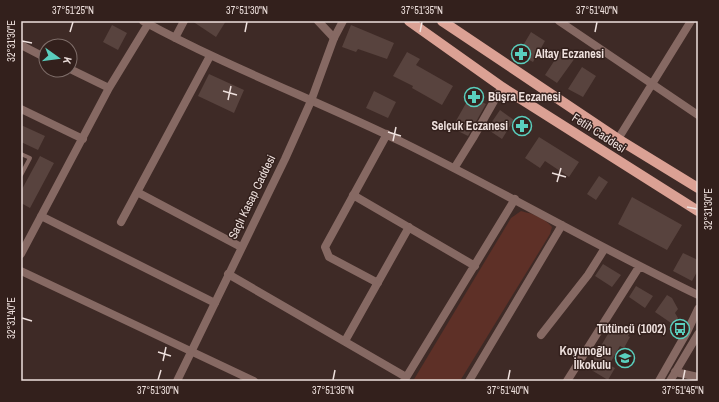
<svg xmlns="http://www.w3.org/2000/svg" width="719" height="402" font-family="'Archivo Narrow',sans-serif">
<rect width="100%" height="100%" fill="#3e2a26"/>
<path fill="#5e3027" d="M521,211C533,214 543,217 552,227L550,234L460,381H413L511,218Z"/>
<path fill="#58433e" d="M192,21H226L216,37Z
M112,25L127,33L118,50L103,42Z
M351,25L394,43L387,59L358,49L356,52L342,47Z
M531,32L545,41L533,62L518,54Z
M562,49L575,58L557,83L545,75Z
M407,52L420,59L416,65L453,86L442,105L412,88L413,86L393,76Z
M582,67L596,76L583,97L568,89Z
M209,74L244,90L234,113L198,96Z
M374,91L396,102L388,118L366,108Z
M470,96L486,104L468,136L452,128Z
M500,110L514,120L502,139L487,129Z
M21,125L45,136L38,150L21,142Z
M539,137L579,162L569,177L545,161L540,168L525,158Z
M40,156L54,163L30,208L21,203V191Z
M599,176L608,182L596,200L587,194Z
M632,197L682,225L667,250L618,224Z
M683,253L698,260V270L692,281L673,271Z
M603,264L621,275L612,287L595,276Z
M636,286L653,296L645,308L629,297Z
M667,295L672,298L678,309L675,313L678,318L674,325L655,312Z
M615,322L631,331L628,336L630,337L624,348L620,346L609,365L615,368L608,380L588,368Z"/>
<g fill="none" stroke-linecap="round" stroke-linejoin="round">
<path stroke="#866963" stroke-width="4" d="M21,154L30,158L21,175"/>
<path stroke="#866963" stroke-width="8" d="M143,21C227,67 316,100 402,142C502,191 598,247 698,295
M318,21L334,38
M559,21L698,115
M175,38L184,21
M21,45L46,58
M70,69L109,88
M21,109L83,139
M618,139L691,21
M455,167L473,138L502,87
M137,192L241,247
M353,195L475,266
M41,216L215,303
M121,222L210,56
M21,254L109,88L148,24
M21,271L254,381
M228,274L406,377
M378,283L329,257L325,247L387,134
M541,335L588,275L605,248
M345,341L409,227
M675,372L698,377
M404,381L515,199
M469,381L562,225
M567,381L639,267"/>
<path stroke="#866963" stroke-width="8" d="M177,381L285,159L311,101L334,38L343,21
M659,381L687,332L698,309
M670,381L698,334"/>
<path stroke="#dba194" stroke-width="10" d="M409,21L502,87L698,211
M442,21L618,139L698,188"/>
</g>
<path fill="none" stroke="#eee0dd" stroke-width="1.5" d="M70,32L73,22M245,32L247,22M420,32L422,22M595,32L597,22M22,41L32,43M223,91L237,95M228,100L231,86M388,132L401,136M393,141L396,127M552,173L566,177M557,182L561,168M687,207L697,209M22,318L32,321M158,352L171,356M163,361L166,347M158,380L161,370M333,380L335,370M508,380L510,370M683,380L685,370"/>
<defs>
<symbol id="pharmacy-ring" viewBox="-11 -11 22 22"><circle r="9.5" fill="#33201c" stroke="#5acebd" stroke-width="1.5"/><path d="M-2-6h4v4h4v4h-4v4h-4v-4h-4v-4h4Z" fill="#5acebd"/></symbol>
<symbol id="bus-ring" viewBox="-11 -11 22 22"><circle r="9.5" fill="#33201c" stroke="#5acebd" stroke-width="1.5"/><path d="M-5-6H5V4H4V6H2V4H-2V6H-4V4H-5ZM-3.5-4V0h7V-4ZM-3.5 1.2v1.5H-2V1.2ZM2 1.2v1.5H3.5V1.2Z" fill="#5acebd"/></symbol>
<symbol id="school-ring" viewBox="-11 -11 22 22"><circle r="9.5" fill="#33201c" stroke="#5acebd" stroke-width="1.5"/><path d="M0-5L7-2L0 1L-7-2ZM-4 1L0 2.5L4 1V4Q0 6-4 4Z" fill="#5acebd"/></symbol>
</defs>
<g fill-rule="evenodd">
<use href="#pharmacy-ring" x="510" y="43" width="22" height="22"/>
<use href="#pharmacy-ring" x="463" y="86" width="22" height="22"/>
<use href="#pharmacy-ring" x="511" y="115" width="22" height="22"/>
<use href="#bus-ring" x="669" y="318" width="22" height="22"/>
<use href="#school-ring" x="614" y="347" width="22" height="22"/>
</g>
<g text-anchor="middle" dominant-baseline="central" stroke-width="3" stroke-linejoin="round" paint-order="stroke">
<g font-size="12" font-weight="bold" fill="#eee0dd" stroke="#33201c" text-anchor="end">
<text x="535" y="54" text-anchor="start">Altay Eczanesi</text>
<text x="488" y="97" text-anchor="start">Büşra Eczanesi</text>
<text x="508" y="126">Selçuk Eczanesi</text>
<text x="666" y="329">Tütüncü (1002)</text>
<text x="611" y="351">Koyunoğlu<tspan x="611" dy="14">İlkokulu</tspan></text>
</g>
<g font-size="12" fill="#eee0dd" stroke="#33201c">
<text transform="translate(599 133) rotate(33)">Fetih Caddesi</text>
<text transform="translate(252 197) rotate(-64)">Saçlı Kasap Caddesi</text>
</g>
</g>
<rect width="719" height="402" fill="none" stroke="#33201c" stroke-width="44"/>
<g transform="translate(58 58) rotate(104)"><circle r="19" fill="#33201c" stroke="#7e6d69"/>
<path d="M0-3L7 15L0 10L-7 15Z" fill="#5acebd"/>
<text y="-6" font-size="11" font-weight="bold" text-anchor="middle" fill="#eee0dd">K</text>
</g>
<rect x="22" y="22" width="675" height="358" fill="none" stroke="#eee0dd" stroke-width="1.5"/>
<g font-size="10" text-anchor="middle" fill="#eee0dd">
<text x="73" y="14">37°51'25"N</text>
<text x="247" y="14">37°51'30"N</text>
<text x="422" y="14">37°51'35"N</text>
<text x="597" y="14">37°51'40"N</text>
<text transform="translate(11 41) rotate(-90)" y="4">32°31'30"E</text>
<text transform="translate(708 209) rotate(-90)" y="4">32°31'30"E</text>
<text transform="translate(11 318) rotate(-90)" y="4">32°31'40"E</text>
<text x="158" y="394">37°51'30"N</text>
<text x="333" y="394">37°51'35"N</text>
<text x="508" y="394">37°51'40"N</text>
<text x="683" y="394">37°51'45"N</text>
</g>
</svg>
